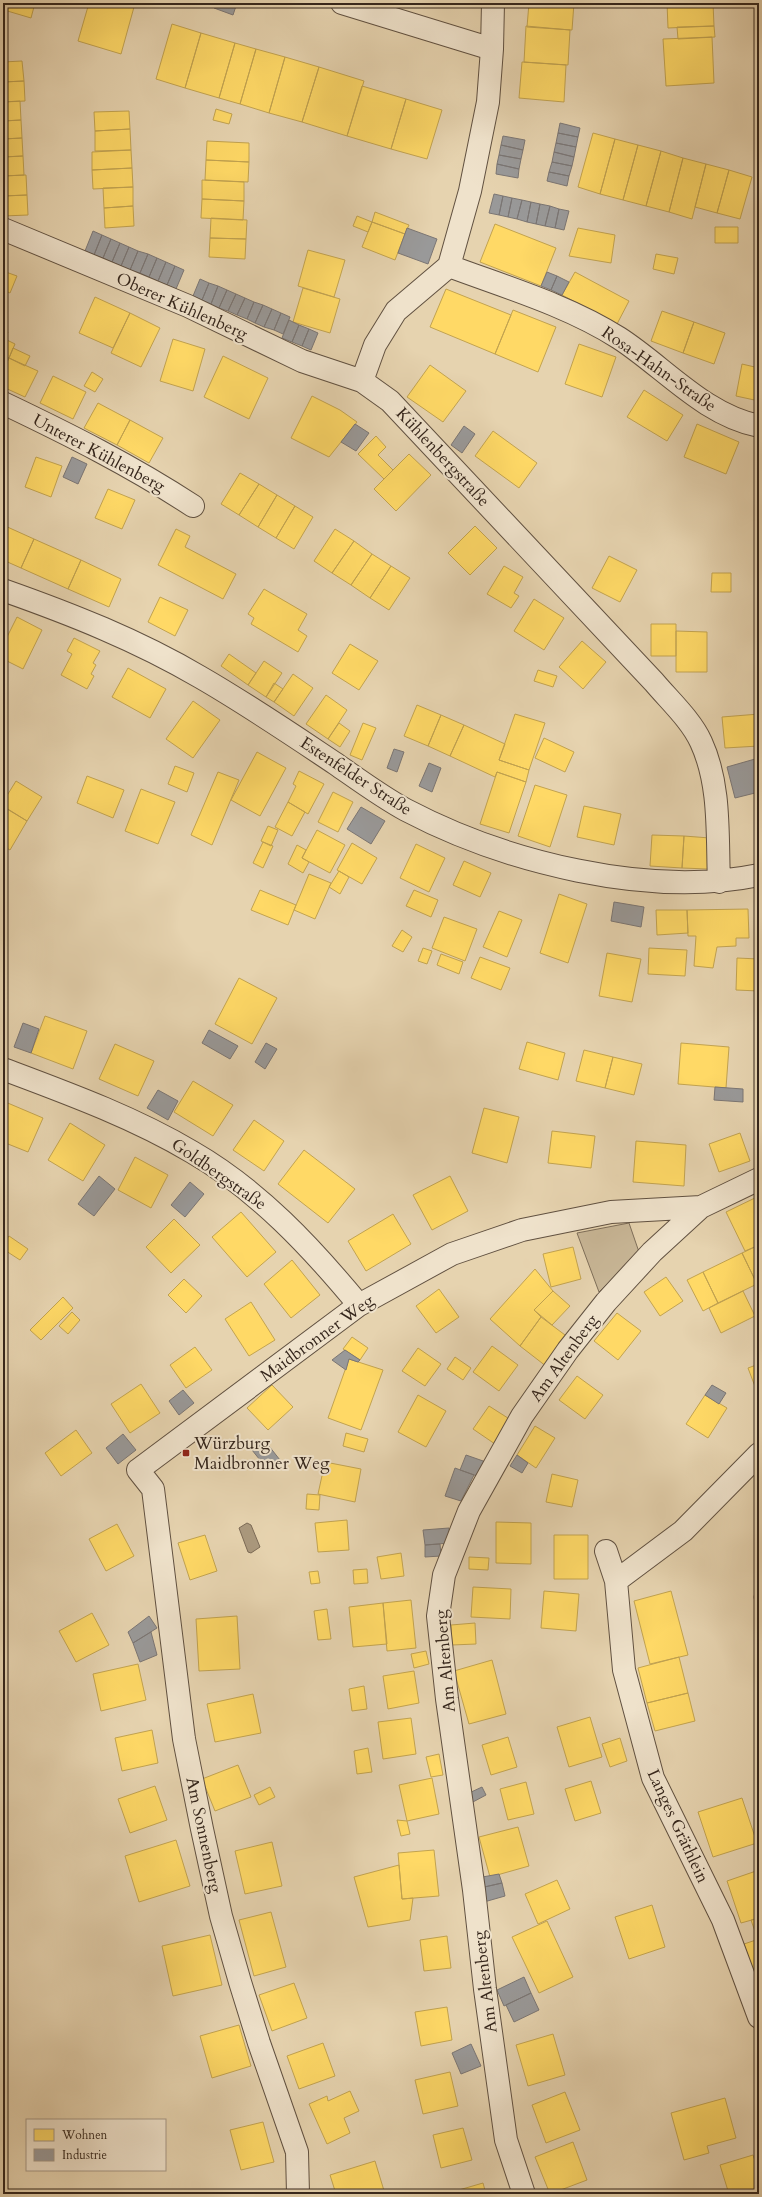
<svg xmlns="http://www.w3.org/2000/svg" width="762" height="2197" font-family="Cardo,serif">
<rect width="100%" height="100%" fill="#e6d3af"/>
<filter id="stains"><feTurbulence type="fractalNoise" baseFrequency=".005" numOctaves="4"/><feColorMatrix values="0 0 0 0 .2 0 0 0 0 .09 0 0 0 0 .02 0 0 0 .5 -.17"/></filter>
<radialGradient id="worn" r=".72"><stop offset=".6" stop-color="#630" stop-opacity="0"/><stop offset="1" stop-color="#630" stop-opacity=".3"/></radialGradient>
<path fill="#c8b696" stroke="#7e6e59" d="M629,1223L639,1252L599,1292L577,1233Z"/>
<path fill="#aa987d" stroke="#7b6a56" d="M247,1523L251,1525L260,1547L251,1553L248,1552L239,1528Z"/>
<path fill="#ffd966" stroke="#c2a350" d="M6,3H35L31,18L4,10Z
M89,3H121L134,7L121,54L78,41Z
M449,3H459L458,6Z
M529,3H574L572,30L527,27Z
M667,3H713L714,26L668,28Z
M172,24L201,33L185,88L156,79Z
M526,26L570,30L568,65L524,62Z
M714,26L715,37L678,39L677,27Z
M201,33L235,43L219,98L185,88Z
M712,37L714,83L666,86L663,39Z
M235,43L256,49L240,104L219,98Z
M256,49L285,57L269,113L240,104Z
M285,57L319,67L302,122L269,113Z
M22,61L24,81L3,82V62Z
M522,62L566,65L564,102L519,98Z
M319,67L364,81L347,136L302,122Z
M24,81L25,101L3,102V82Z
M362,86L406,99L391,149L347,136Z
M406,99L442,110L427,159L391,149Z
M20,101L21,120L3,121V102Z
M216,109L232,114L229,124L213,120Z
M129,111L130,129L95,131L94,112Z
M21,120L22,138L3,139V121Z
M130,129L131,150L95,151V131Z
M593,133L615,139L600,194L578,187Z
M22,138L23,156L3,157V139Z
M615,139L638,145L623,200L600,194Z
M207,141L249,143V162L206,160Z
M638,145L661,151L646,206L623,200Z
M131,150L132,168L92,170V152Z
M661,151L683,158L669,212L646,206Z
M23,156L24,175L3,176V157Z
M683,158L706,164L692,219L669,212Z
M206,160L249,162L248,182L205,180Z
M706,164L729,170L717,213L695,207Z
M132,168L133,187L93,189L92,170Z
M729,170L752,177L740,219L717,213Z
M26,175L27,195L3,196V176Z
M202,180L244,182V201L202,199Z
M133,187V206L104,208L103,188Z
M27,195L28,215L3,216V196Z
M202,199L244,201L243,220L201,218Z
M133,206L134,226L105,228L104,208Z
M375,212L409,225L405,234L372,222Z
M357,216L372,222L368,232L353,226Z
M211,218L247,220L246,239L210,238Z
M372,222L405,234L395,260L362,247Z
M495,224L556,248L541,286L480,262Z
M715,227H738V243H715Z
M578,228L615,235L611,263L569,256Z
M210,238L246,239L245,259L209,257Z
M308,250L345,260L334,297L298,286Z
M656,254L678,258L674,274L653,269Z
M3,271L17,276L10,293L3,290Z
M575,272L629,301L617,324L562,295Z
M303,288L340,299L330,333L293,322Z
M446,289L511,315L495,354L430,327Z
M95,297L130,313L113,348L79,333Z
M513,310L556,327L538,372L495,354Z
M662,311L694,322L683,353L651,341Z
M130,313L160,328L141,367L111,353Z
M694,322L725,333L714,364L683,353Z
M3,330L8,332L5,339L15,344L9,358L3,355Z
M755,337H759V351L758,350Z
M173,339L205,349L193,391L160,381Z
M579,344L616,357L602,397L565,384Z
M13,348L30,356L25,366L9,358Z
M758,350L759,351V368L755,367Z
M3,355L9,358L3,370Z
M223,356L268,378L249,419L204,397Z
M9,358L38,371L25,397L3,387V370Z
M742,364L759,368V401L736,396Z
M430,365L466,391L443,422L407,397Z
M92,372L103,379L95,392L84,386Z
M53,376L86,392L73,419L40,403Z
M644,390L683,415L667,441L627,417Z
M312,396L340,410L357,422L329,457L291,438Z
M98,403L130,420L117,445L84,428Z
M130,420L163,438L149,463L117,445Z
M697,424L739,442L726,474L684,457Z
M493,431L537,463L519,488L475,456Z
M376,436L386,447L378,455L393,470L384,479L358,454Z
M409,454L431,475L396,511L374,489Z
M36,457L62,466L51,497L25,487Z
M240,473L259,484L239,515L221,504Z
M259,484L277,495L258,527L239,515Z
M108,489L135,500L122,529L95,518Z
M277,495L295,506L276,538L258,527Z
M295,506L313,517L294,549L276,538Z
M3,525L34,539L21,568L3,560Z
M475,526L497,548L470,575L448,553Z
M176,529L190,536L185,547L236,574L223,599L158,565Z
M335,529L354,541L332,573L314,561Z
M34,539L81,560L68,589L21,568Z
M354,541L372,554L351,585L332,573Z
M372,554L391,566L370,598L351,585Z
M609,556L637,570L620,602L592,588Z
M81,560L121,579L109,607L68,589Z
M391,566L410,578L389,610L370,598Z
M504,566L523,577L514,593L519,596L511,608L487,594Z
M712,573H731V592H711Z
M264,589L307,614L298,630L307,636L298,652L251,624L254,618L248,614Z
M160,597L188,610L175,636L148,622Z
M534,599L564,618L544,650L514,631Z
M17,617L42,630L23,669L3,659V645Z
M651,624H676V656H651Z
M676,631L707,632V672H676Z
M74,638L100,651L93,663L96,665L91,674L94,676L87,689L61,675L72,654L67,651Z
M582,641L606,662L583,689L559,667Z
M350,644L378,661L359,690L332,673Z
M229,654L256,673L248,685L221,666Z
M264,661L282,673L266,697L248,685Z
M128,668L166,689L150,718L112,697Z
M538,670L557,676L553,687L534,681Z
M293,674L313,688L294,716L274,702Z
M274,683L283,689L274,702L266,697Z
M326,695L347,710L328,739L306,724Z
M193,701L220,720L193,758L166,739Z
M417,705L441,715L428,746L404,736Z
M515,714L545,723L529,770L499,760Z
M759,714V746L725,748L722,717Z
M441,715L464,725L450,756L428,746Z
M339,723L350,731L340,747L328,739Z
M363,723L376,728L362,760L350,755Z
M464,725L505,744L499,760L529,770L526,782L497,772L495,777L450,756Z
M544,738L574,752L565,772L535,758Z
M257,752L286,768L260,816L231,800Z
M175,766L194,773L187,792L168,784Z
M299,771L324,784L308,814L288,802L296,786L293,784Z
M218,772L239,780L212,845L191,835Z
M497,772L526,782L509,833L480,824Z
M87,776L124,790L113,818L77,803Z
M16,781L42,797L27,821L3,806V802Z
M535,785L567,795L550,847L518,836Z
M141,789L175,802L158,844L125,831Z
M333,792L353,802L338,832L318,822Z
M288,802L305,812L292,836L275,827Z
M584,806L621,814L614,845L577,837Z
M7,809L27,821L10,850L3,846V815Z
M268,826L278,830L271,846L261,841Z
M317,830L345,845L330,873L302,858Z
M652,835L684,836L682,868L650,866Z
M684,836L710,838L708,869L682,868Z
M263,842L273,846L263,868L253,863Z
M352,843L377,858L362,884L337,870Z
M416,844L445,858L429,892L400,878Z
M297,845L306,850L302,858L309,862L303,873L288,864Z
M464,861L491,873L480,897L453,885Z
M339,871L349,877L340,894L329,887Z
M309,874L331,883L315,919L294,910Z
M260,890L296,905L288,925L251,910Z
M414,890L438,900L431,917L406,906Z
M559,894L587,904L568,963L540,953Z
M748,909L749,938H736V946L717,947L713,968L694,966L696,936H688L687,910Z
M656,910H687L688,933L657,935Z
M499,911L522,920L507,957L483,947Z
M444,917L477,929L465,961L432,948Z
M402,930L412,937L403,952L392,946Z
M423,948L432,951L427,964L418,961Z
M649,948L687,950L685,976L648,974Z
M607,953L641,959L632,1002L599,996Z
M441,954L463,962L459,974L437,965Z
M480,957L510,968L501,990L471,978Z
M737,958L759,959V991L736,990Z
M239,978L277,998L252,1044L215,1024Z
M45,1016L87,1031L73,1069L31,1053Z
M527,1042L565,1053L558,1080L519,1069Z
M681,1043L729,1047L726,1088L678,1084Z
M115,1044L154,1061L138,1096L99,1079Z
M584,1050L613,1057L605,1088L576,1081Z
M613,1057L642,1064L634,1095L605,1088Z
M193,1081L233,1105L213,1136L174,1112Z
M3,1101L43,1118L28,1152L3,1142Z
M484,1108L519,1117L507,1163L472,1153Z
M254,1120L284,1141L264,1171L233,1150Z
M70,1123L105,1145L83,1181L48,1160Z
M552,1131L595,1136L591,1168L548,1163Z
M740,1133L750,1161L719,1172L709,1144Z
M636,1141L686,1145L684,1186L633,1182Z
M304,1150L355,1189L328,1223L278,1184Z
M135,1157L168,1175L151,1208L118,1190Z
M450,1176L468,1211L432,1230L413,1195Z
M759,1196V1245L745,1251L726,1212Z
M241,1212L276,1252L247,1277L212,1237Z
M393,1214L411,1244L366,1271L348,1241Z
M174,1219L200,1245L171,1273L146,1247Z
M9,1236L28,1249L20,1260L3,1249V1244Z
M759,1245V1283L757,1284L742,1253Z
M573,1247L581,1279L551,1287L543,1254Z
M742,1253L757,1284L718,1303L703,1272Z
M292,1260L320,1295L291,1318L264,1284Z
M535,1269L553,1291L534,1310L541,1317L520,1346L490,1319Z
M703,1272L718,1303L703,1311L687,1280Z
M666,1277L683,1301L660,1316L644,1292Z
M184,1279L202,1296L186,1313L168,1295Z
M439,1289L459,1317L436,1333L416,1306Z
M553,1291L570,1306L552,1325L534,1310Z
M743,1291L755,1316L721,1333L709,1308Z
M63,1297L73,1308L41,1340L30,1330Z
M251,1302L275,1340L249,1356L225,1319Z
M72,1312L80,1320L68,1334L59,1326Z
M617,1313L641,1331L618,1360L594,1341Z
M541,1317L573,1341L551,1370L520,1346Z
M352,1337L368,1348L360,1360L343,1349Z
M492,1346L518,1365L499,1391L473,1372Z
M195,1347L212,1370L186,1388L170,1365Z
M418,1348L441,1364L425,1386L402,1371Z
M455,1357L471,1368L463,1380L447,1369Z
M349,1359L383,1370L361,1430L328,1418Z
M759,1364V1397L748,1368Z
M577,1376L603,1395L585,1419L559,1400Z
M141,1384L160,1413L130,1433L111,1404Z
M272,1385L293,1407L268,1430L247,1408Z
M418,1395L446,1411L426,1447L398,1432Z
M705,1395L727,1408L708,1438L686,1424Z
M489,1406L511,1420L495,1444L473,1429Z
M535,1426L555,1438L536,1468L517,1455Z
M76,1430L92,1453L61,1476L45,1453Z
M346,1433L368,1439L364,1452L343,1446Z
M325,1462L361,1469L355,1502L318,1494Z
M552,1474L578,1480L572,1507L546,1502Z
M307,1494L320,1495L319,1510L306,1509Z
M347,1520L349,1550L318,1552L315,1523Z
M496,1522L531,1523V1564L496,1563Z
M117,1524L134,1556L106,1571L89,1539Z
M205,1535L217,1571L190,1580L178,1543Z
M554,1535H588V1579H554Z
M401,1553L404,1576L381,1579L377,1557Z
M469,1557L489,1558L488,1570L469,1569Z
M367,1569L368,1583L354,1584L353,1570Z
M318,1571L320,1583L311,1584L309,1572Z
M473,1587L511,1589L510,1619L471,1617Z
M544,1591L579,1594L576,1631L541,1628Z
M671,1591L688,1655L650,1664L634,1601Z
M411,1600L416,1648L387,1651L383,1603Z
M383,1603L387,1644L353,1647L349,1607Z
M327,1609L331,1639L318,1640L314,1611Z
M92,1613L109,1645L76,1662L59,1631Z
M237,1616L240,1669L199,1671L196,1619Z
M475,1623L476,1644L452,1645L451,1625Z
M426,1651L429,1664L414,1668L411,1654Z
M679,1657L688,1693L647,1703L638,1668Z
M492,1660L506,1714L469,1724L454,1671Z
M138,1664L146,1700L101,1711L93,1674Z
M414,1671L419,1703L388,1709L383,1676Z
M364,1686L367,1709L352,1711L349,1689Z
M688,1693L695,1721L655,1731L647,1703Z
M253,1694L261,1733L215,1742L207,1704Z
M590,1717L602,1757L569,1767L557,1727Z
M411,1718L416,1754L383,1759L378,1722Z
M152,1730L158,1763L122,1771L115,1738Z
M508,1737L517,1767L491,1775L482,1745Z
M620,1738L627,1761L610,1767L602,1744Z
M368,1748L372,1772L357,1774L354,1751Z
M439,1754L443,1775L431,1777L426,1757Z
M238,1765L251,1797L215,1811L202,1779Z
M432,1778L439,1814L407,1821L399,1785Z
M591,1781L601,1813L575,1821L565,1789Z
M526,1782L534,1814L508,1820L500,1789Z
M155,1786L167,1820L130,1833L118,1799Z
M270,1787L275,1797L259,1805L254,1795Z
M742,1798L757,1843L713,1857L698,1812Z
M397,1820L407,1821L410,1834L401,1836Z
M518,1827L529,1866L490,1877L479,1837Z
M176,1840L190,1886L139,1902L125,1856Z
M272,1842L282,1886L245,1894L235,1851Z
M434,1850L439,1896L402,1899L398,1853Z
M399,1865L402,1899L413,1898L410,1920L368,1927L354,1877Z
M759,1870V1918L741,1923L727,1881Z
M557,1880L570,1909L538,1924L525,1894Z
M652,1905L665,1947L629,1959L615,1917Z
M271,1912L286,1967L254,1976L239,1920Z
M759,1918V1939L758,1940L751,1920Z
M547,1921L573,1977L539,1993L512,1937Z
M210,1935L222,1985L173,1996L162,1946Z
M447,1936L451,1968L424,1971L420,1940Z
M759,1939V1982H756L744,1944Z
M294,1983L307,2018L272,2031L259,1995Z
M447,2007L452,2040L421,2046L415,2012Z
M239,2025L251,2066L212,2078L200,2036Z
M553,2034L565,2075L528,2086L516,2045Z
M323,2043L335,2076L299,2089L287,2056Z
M450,2072L458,2106L423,2114L415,2080Z
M350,2091L359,2111L344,2118L350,2133L327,2144L309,2104L327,2096L328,2101Z
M565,2092L580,2130L546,2143L532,2105Z
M725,2098L736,2138L707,2146L709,2153L684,2160L671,2113Z
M263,2122L274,2162L241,2170L230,2130Z
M463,2128L472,2160L441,2168L433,2135Z
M573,2142L587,2180L550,2194L535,2157Z
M753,2155L759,2173V2194H729L720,2165Z
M375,2161L385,2194H336L330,2175Z
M483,2183L486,2194H445Z"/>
<path fill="#999" stroke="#7b7674" d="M216,3H237L233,15L214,8Z
M560,123L580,128L578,137L558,133Z
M558,133L578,137L576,147L556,143Z
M503,136L525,140L523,150L501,145Z
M556,143L576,147L574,157L554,152Z
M501,145L523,150L521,159L499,155Z
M554,152L574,157L572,166L552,162Z
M499,155L521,159L519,169L497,164Z
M552,162L572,166L569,176L549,172Z
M497,164L519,169L518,178L496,174Z
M549,172L569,176L567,186L547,181Z
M494,194L503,196L499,215L489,213Z
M503,196L512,198L508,217L499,215Z
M512,198L522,200L517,219L508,217Z
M522,200L531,202L527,222L517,219Z
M531,202L540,204L536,224L527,222Z
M540,204L550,206L545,226L536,224Z
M550,206L559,209L555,228L545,226Z
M559,209L569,211L564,230L555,228Z
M407,228L437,239L428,264L398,253Z
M93,231L102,235L94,255L85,251Z
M102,235L111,239L103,258L94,255Z
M111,239L120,243L112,262L103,258Z
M120,243L129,247L121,266L112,262Z
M129,247L138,251L130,270L121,266Z
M138,251L148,254L140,273L130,270Z
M148,254L157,258L149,277L140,273Z
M157,258L166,262L158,281L149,277Z
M166,262L175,266L167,285L158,281Z
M175,266L184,270L176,289L167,285Z
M547,272L557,276L551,290L541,286Z
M557,276L569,282L562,295L551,290Z
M200,279L209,283L202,300L193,296Z
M209,283L218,286L211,304L202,300Z
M218,286L227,290L219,308L211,304Z
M227,290L236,294L228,311L219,308Z
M236,294L245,298L237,315L228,311Z
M245,298L254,302L247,319L237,315Z
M254,302L263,305L255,323L247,319Z
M263,305L272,309L264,327L255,323Z
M272,309L281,313L274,330L264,327Z
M281,313L290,317L283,334L274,330Z
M289,320L299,325L292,342L282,338Z
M299,325L309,329L302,346L292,342Z
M309,329L318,333L311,350L302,346Z
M355,424L369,433L356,451L341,442Z
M464,426L475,434L462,453L451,445Z
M72,457L87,464L78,484L63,477Z
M394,749L404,752L397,772L387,768Z
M755,759L759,774V792L735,798L727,767Z
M429,763L441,768L432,792L419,786Z
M361,807L385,821L371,844L347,829Z
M614,902L644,907L641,927L611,921Z
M23,1023L39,1029L31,1053L14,1047Z
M209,1030L238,1046L230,1059L202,1043Z
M266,1043L277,1049L265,1069L255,1062Z
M715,1087L743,1089V1102L714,1100Z
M158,1090L178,1101L168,1120L147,1108Z
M99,1176L115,1189L94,1216L78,1204Z
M190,1182L204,1194L185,1217L171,1205Z
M345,1350L360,1360L358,1362L349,1359L346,1370L332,1360Z
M712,1385L726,1393L719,1404L705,1395Z
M183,1390L194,1403L179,1415L169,1401Z
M123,1434L136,1450L118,1464L106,1448Z
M265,1441L280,1460L268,1470L252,1450Z
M466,1455L486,1462L480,1477L460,1470Z
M517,1455L528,1463L522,1473L510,1466Z
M455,1468L474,1475L461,1501L445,1496Z
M449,1528L450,1543L425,1545L423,1530Z
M440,1544L441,1556L425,1557V1545Z
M149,1616L157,1628L133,1643L128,1632Z
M151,1632L157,1655L140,1662L133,1643Z
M482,1787L486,1795L471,1803L467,1794Z
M499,1874L502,1883L480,1888L477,1878Z
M502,1883L505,1896L484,1902L480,1888Z
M524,1977L531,1993L504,2006L497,1990Z
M531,1993L539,2010L514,2022L506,2005Z
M471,2044L481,2066L461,2074L452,2053Z"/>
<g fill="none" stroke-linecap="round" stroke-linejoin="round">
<path stroke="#7b6a56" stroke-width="7" d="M759,1589L757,1597L759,1607"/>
<defs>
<path id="street" d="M342,3L492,49
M3,229L188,306L302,361L362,381L390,401L654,682C670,701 691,720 701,742C721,785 717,836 719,882
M449,266C505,287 567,305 619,338C664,367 704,415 759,426
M362,381L375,345L396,311L449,266L470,191L488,102L492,49L493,3
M3,403C68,434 132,466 193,506
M3,590C71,614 137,640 200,677C247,704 291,734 336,764C359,780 382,797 406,810C505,862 648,898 759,875
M3,1069C67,1093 133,1117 192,1152C258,1190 311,1247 359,1305
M606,1551L616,1581L624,1670L653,1778L723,1920L759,2017
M616,1581L683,1531L759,1454
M298,2194L297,2152L259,2043L240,1982L221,1916L202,1829L184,1739L153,1489L138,1470L359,1305L452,1254L522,1230L611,1212L701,1207
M524,2194L506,2140L485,1989L474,1890L447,1699L438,1616L444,1575L469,1511L522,1416L568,1350L606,1302L652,1252L701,1207L759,1179"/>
</defs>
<use href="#street" stroke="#615141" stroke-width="24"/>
<use href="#street" stroke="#efe2cb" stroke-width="22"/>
</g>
<rect fill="#8f2418" stroke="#efe2cb" stroke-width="1.5" x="182" y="1449" width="8" height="8" rx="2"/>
<g text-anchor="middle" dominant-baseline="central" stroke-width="4" stroke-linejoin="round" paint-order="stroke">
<g font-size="17" fill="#35261c" stroke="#efe2cb">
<text transform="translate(182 306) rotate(24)">Oberer Kühlenberg</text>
<text transform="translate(659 369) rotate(35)">Rosa-Hahn-Straße</text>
<text transform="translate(99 453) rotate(28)">Unterer Kühlenberg</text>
<text transform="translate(443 457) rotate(47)">Kühlenbergstraße</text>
<text transform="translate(356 776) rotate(33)">Estenfelder Straße</text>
<text transform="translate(219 1174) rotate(35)">Goldbergstraße</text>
<text transform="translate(317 1338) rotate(-36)">Maidbronner Weg</text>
<text transform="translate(564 1358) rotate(-54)">Am Altenberg</text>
<text transform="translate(445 1661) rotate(-95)">Am Altenberg</text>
<text transform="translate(678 1826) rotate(65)">Langes Gräthlein</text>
<text transform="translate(204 1835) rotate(78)">Am Sonnenberg</text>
<text transform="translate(485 1982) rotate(-97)">Am Altenberg</text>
</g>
<g font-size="17" fill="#35261c" stroke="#efe2cb" text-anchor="start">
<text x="194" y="1443">Würzburg<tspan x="194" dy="20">Maidbronner Weg</tspan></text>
</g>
</g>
<rect width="762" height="2197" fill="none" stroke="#e6d3af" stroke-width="16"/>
<rect x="4" y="4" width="754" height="2189" fill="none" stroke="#35261c" stroke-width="2"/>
<rect x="8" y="8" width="746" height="2181" fill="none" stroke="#35261c"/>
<rect x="26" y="2119" width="140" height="52" fill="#efe2cb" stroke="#a59785"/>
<rect x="34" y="2129" width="20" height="12" fill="#ffd966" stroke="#a59785"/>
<text x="62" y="2139" font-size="12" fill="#35261c">Wohnen</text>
<rect x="34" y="2149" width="20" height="12" fill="#999999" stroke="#a59785"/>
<text x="62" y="2159" font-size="12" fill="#35261c">Industrie</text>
<rect width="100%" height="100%" filter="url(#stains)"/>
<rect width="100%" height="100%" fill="url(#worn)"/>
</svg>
